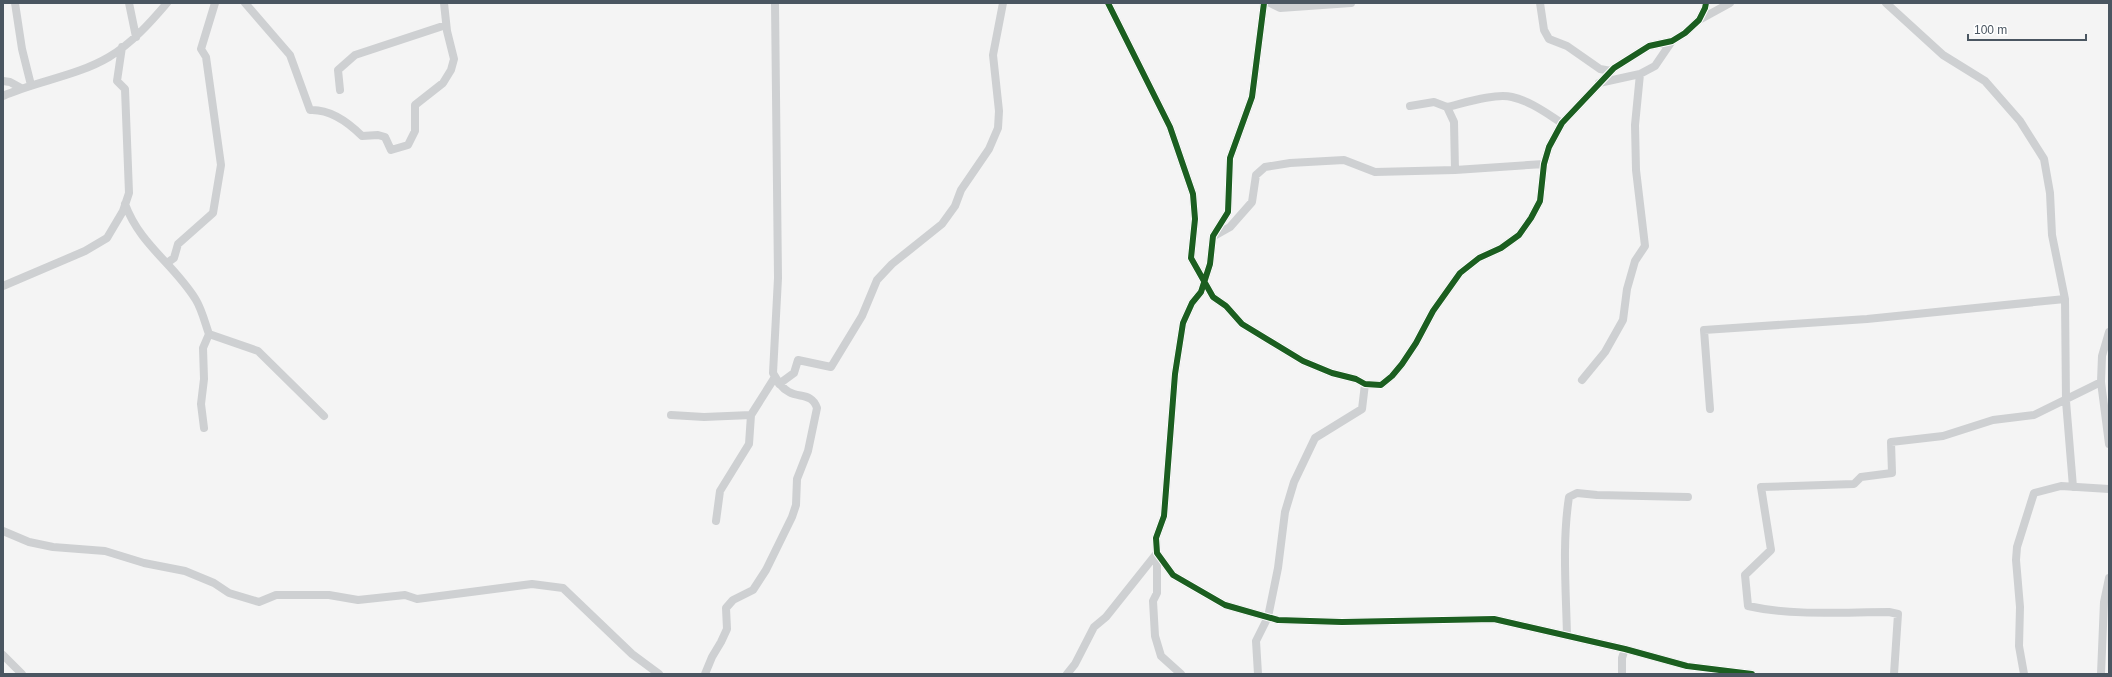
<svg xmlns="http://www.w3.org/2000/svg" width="2112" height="677" font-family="Arial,sans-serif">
<rect width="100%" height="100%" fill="#f4f4f4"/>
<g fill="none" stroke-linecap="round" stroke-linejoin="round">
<path stroke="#ced0d2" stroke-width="8" d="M15,3L22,49L31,85
M129,3L136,37
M245,3L290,55L310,110C331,109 348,122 362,136L378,135L385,137L391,150L408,145L415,131V105L443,83L451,70L454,59L447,31L444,3
M1108,3L1170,127L1193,194L1195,219L1191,258L1213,297L1226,306L1242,324L1303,361L1332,373L1356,379L1365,384L1381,385L1392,376L1402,364L1416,343L1433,311L1460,273L1479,258L1501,248L1519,235L1531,218L1540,201L1544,164L1549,147L1562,123L1614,68L1649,46L1672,41L1685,33L1699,20L1705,8L1706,3
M1264,3L1252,97L1230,158L1228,212L1213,236L1210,264L1201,292L1192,303L1183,323L1175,374L1164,516L1156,538L1157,553L1173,575L1225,605L1278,620L1342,622L1494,619L1625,649L1687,666L1752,674
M1270,3L1280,8L1351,3
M1540,3L1544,30L1549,39L1567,46L1600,69L1611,71
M1886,3L1943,55L1985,81L2020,121L2044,159L2050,193L2052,235L2065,299L2066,401L2073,487
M1699,20L1730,3
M3,81L10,82L21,88
M1599,83L1640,74L1655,66L1672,41
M340,90L338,70L355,55L446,25
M3,96C37,81 77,76 109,57C132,43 150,23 167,3
M1410,106L1434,102L1447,107L1454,122L1455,170L1544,164
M1447,107C1464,103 1495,93 1512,97C1530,101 1546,113 1562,123
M125,204C140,245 174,264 196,300C202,310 205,323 209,334L258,351L324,416
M1214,236L1230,227L1252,202L1256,175L1265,167L1290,163L1344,160L1375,172L1455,170
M167,263L174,258L178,244L213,213L221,165L206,57L201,49L215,3
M3,286L85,251L107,238L123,211L129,193L125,89L117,81L122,47
M2109,332L2102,356L2101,382L2109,444
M1582,380L1605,352L1623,320L1627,289L1635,261L1645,246L1636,170L1635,125L1640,74
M779,384L794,373L798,360L831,367L862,316L877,280L892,264L942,224L955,206L961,190L989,149L998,128L999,111L993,55L1003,3
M1710,409L1704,330L1867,319L2065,299
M671,415L704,417L751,415
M204,428L201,404L204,379L203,348L209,334
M716,521L720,491L749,444L751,415L775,377
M3,531L29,542L53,547L105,551L144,563L185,571L214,583L229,593L259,602L276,595H329L358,600L405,595L417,599L532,584L563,588L632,654L659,674
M1157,553V593L1153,601L1155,636L1161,656L1181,674
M1567,636C1566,590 1562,542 1569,497L1577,493L1597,495L1688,497
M3,655L22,674
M705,674L712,657L721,642L727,629L726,608L733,600L753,590L766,570L792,517L796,505L797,479L808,451L817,408C812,393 800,398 789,392C781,388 777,380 773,373L778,278L775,3
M1067,674L1075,664L1094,627L1106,617L1157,553
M1258,674L1256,641L1268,617L1278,568L1285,512L1294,482L1315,438L1362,409L1365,384
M1622,674V658L1625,649
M1894,674L1898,614L1889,612C1842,612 1793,616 1748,606L1745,575L1771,550L1761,487L1854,484L1861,477L1892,473L1891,442L1943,436L1993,420L2034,415L2101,382
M2024,674L2019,646L2020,607L2016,560L2017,547L2034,493L2061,486L2109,489
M2101,674L2104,602L2109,578"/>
<defs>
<path id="cycleway" d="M1108,3L1170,127L1193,194L1195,219L1191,258L1213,297L1226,306L1242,324L1303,361L1332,373L1356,379L1365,384L1381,385L1392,376L1402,364L1416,343L1433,311L1460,273L1479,258L1501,248L1519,235L1531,218L1540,201L1544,164L1549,147L1562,123L1614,68L1649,46L1672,41L1685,33L1699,20L1705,8L1706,3
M1264,3L1252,97L1230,158L1228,212L1213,236L1210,264L1201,292L1192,303L1183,323L1175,374L1164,516L1156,538L1157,553L1173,575L1225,605L1278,620L1342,622L1494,619L1625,649L1687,666L1752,674"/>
</defs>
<use href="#cycleway" stroke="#fff" stroke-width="8"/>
<use href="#cycleway" stroke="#1b5e20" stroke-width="6"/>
</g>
<rect width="2112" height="677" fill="none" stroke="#4a5661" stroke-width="8"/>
<path d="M1968 34v6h118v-6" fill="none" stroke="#4a5661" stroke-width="2"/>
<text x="1974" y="34" font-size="12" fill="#4a5661" stroke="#ffffff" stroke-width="3" paint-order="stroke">100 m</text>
</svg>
